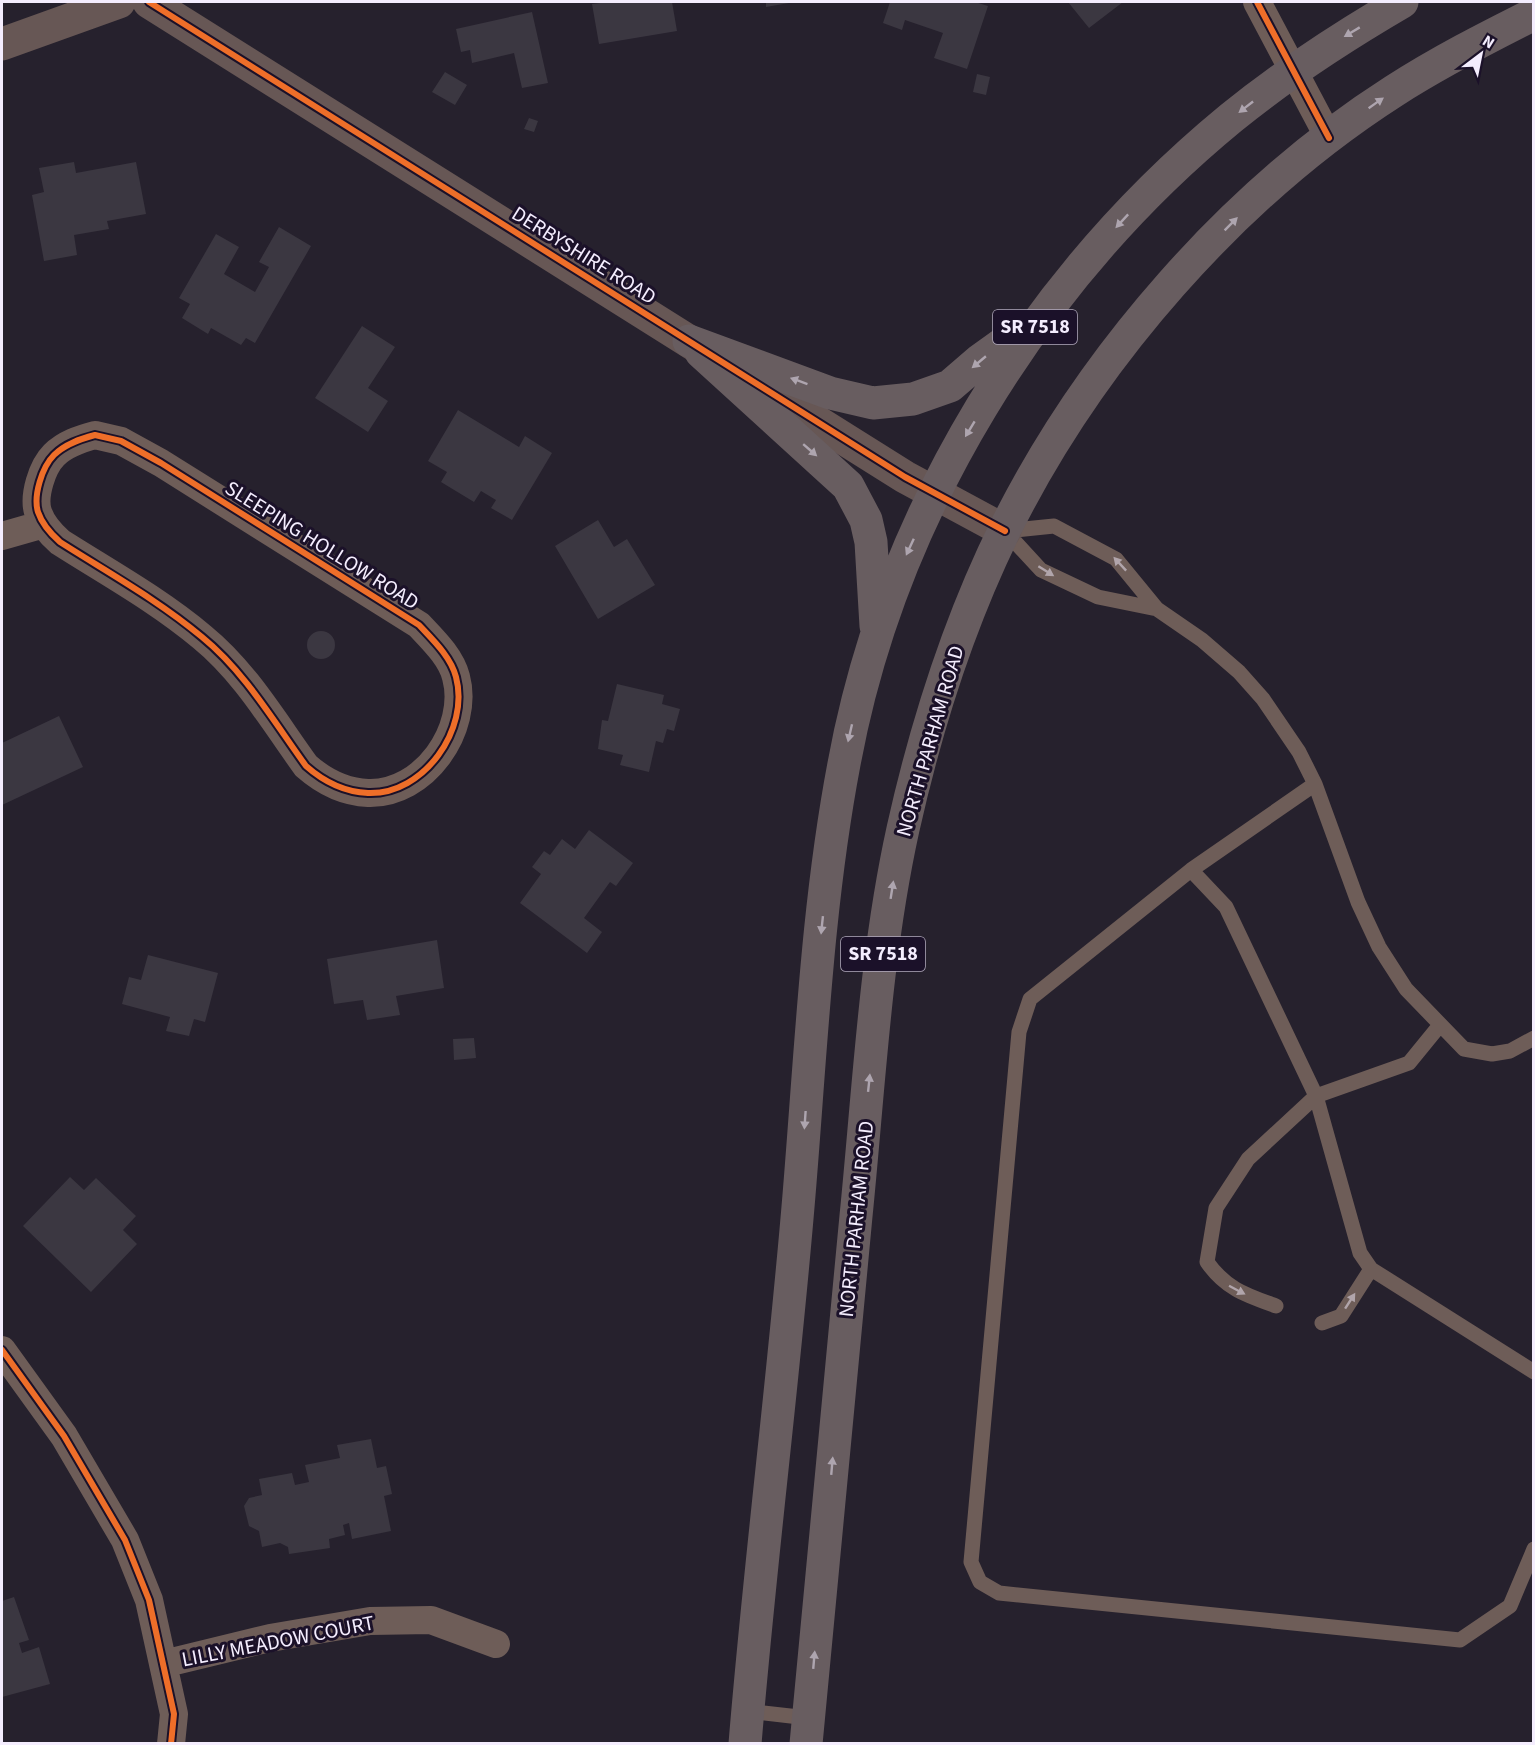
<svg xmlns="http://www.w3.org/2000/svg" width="1535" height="1745" font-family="'Source Sans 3',sans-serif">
<rect width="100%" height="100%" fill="#26212d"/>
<path fill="#3b3741" d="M608,2H672L677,31L599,44L592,4Z
M766,2H789V3L766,7Z
M890,2H975L988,6L967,69L934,58L943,33L905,20L902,30L883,23Z
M1068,2H1123L1089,28Z
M532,12L548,83L522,88L514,53L472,63L470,50L461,52L456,29Z
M445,72L467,85L455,105L432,92Z
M977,74L990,77L986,95L973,92Z
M529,118L538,121L534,132L524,129Z
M74,162L76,173L136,162L146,214L107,221L109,229L74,235L77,255L44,261L32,195L44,192L39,168Z
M279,227L311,246L255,343L246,338L241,345L211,328L208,334L182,318L190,304L179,298L216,234L239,247L224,274L255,292L269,267L259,262Z
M362,326L395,347L368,388L388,401L368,432L315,398Z
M458,410L519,447L525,436L552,453L512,520L491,508L496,500L481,491L474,502L441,482L447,472L428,461Z
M598,520L614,547L627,539L655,585L598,619L555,546Z
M307 645a14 14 0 1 1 28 0a14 14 0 1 1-28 0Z
M617,684L664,695L662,704L680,709L674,731L667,729L663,743L656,741L649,772L620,765L623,755L598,749L602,720L608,721Z
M59,716L83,767L2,805V743Z
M589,830L633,863L616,886L610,882L584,918L602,932L587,953L520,903L541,874L532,867L544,851L550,855L562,839L575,849Z
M437,940L444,988L396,996L400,1015L367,1020L363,1000L334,1004L327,959Z
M148,955L218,973L205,1022L194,1019L189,1036L166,1031L170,1017L122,1004L129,977L141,980Z
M474,1038L476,1058L454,1060L453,1039Z
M70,1177L84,1190L96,1178L136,1216L123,1230L137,1244L91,1292L23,1226Z
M371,1439L377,1468L386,1466L392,1494L384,1496L391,1531L352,1539L349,1523L343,1525L345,1535L329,1539L330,1548L289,1554L288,1547L280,1543L262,1547L259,1531L249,1526L244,1506L249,1498L262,1495L259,1479L292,1473L295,1485L309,1482L305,1465L340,1458L337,1445Z
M14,1597L29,1640L19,1643L22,1653L39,1647L50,1684L2,1697V1601Z"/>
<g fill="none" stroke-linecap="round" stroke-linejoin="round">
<path stroke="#6e5d58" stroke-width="15" d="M1005,531L1054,526L1116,559L1157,609L1202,640L1239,672L1263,699L1299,752L1315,784L1358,902L1379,947L1406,989L1464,1049L1492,1054L1510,1051L1534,1038
M1005,531L1041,570L1098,597L1157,609
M1315,784L1191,870L1030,999L1019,1032L971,1562L980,1582L999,1593L1460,1640L1510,1606L1534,1549
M1191,870L1226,907L1316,1096L1360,1253L1371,1269L1534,1372
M1276,1306C1246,1295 1226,1289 1207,1262L1216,1208L1248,1159L1316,1096L1409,1063L1440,1025
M1322,1323L1341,1316L1371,1269
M747,1711L808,1718"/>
<path stroke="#6e5d58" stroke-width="28" d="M1257,2L1329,138
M95,435L121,441L161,463L419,625C433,640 451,657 456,677C470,729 424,795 368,793C344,792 323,781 306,766C274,722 245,672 202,637C158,600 107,572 60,542C51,534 42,524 38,512C33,496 42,467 54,455C65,444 80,439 95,435Z
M2,536L44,524
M2,1350L64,1436L125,1540L149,1600L174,1714L171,1744
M163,1664L270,1638L370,1621L431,1620L496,1644"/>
<path stroke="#675755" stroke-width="33" d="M149,2L905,477L1005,531
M2,44L119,2"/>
<path stroke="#685d60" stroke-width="33" d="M689,341L830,393L873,403L913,399L950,386L979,361L1025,328
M701,352L848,486L866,520L871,542L876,626
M745,1744C760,1560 784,1378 799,1195C811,1051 817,906 844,764C890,514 1035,279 1231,118C1285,74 1342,37 1402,2
M806,1744C823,1568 839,1392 856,1216C869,1088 875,956 903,829C926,726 959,622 1006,527C1091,357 1233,194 1394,91C1439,62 1486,38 1534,14"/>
<defs>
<path id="cycleway" d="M149,2L905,477L1005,531
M1257,2L1329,138
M95,435L121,441L161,463L419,625C433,640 451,657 456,677C470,729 424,795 368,793C344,792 323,781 306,766C274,722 245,672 202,637C158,600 107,572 60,542C51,534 42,524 38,512C33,496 42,467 54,455C65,444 80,439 95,435Z
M2,1350L64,1436L125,1540L149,1600L174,1714L171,1744"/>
</defs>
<use href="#cycleway" stroke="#1b1129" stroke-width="10"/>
<use href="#cycleway" stroke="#ee6e29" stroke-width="6"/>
</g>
<defs><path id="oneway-solid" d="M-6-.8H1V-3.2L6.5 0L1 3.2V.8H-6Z" transform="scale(1.5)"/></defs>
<g fill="#aea5af">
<use href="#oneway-solid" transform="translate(1352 32) rotate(149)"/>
<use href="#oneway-solid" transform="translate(1376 103) rotate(-35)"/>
<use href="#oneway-solid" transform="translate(1246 107) rotate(142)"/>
<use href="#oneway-solid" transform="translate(1122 221) rotate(133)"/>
<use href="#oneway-solid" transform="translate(1231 224) rotate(-45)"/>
<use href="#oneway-solid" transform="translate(979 362) rotate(140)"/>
<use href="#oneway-solid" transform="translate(799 381) rotate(-160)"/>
<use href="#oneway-solid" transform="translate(970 429) rotate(121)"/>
<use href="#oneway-solid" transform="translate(810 450) rotate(41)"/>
<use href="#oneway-solid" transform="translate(910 547) rotate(115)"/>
<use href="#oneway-solid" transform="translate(850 733) rotate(103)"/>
<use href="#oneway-solid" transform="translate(892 890) rotate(-81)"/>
<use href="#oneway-solid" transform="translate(822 925) rotate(96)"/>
<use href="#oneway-solid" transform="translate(869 1083) rotate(-84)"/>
<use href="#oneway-solid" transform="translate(805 1120) rotate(94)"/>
<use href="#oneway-solid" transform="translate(832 1466) rotate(-85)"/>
<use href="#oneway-solid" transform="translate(814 1660) rotate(-85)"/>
</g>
<g fill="#b1a5ab">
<use href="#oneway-solid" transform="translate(1120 564) rotate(-133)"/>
<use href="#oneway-solid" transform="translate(1046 571) rotate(32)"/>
<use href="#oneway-solid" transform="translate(1237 1290) rotate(28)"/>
<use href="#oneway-solid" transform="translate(1350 1301) rotate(-57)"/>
</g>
<g text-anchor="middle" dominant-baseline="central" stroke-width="6" stroke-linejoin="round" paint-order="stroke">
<g fill="#1b1129" stroke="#b3abbe" stroke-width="1.5">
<rect x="993" y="310" width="84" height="34" rx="4.5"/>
<rect x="841" y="937" width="84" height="34" rx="4.5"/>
</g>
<g font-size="20" font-weight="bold" fill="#f4edfe">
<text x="1035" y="327">SR 7518</text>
<text x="883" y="954">SR 7518</text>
</g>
<g font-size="21" fill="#f4edfe" stroke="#1b1129">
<text transform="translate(584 255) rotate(32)">DERBYSHIRE ROAD</text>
<text transform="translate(322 545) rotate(32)">SLEEPING HOLLOW ROAD</text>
<text transform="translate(930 741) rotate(-74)">NORTH PARHAM ROAD</text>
<text transform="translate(856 1219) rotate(-84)">NORTH PARHAM ROAD</text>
<text transform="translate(278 1641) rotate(-11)">LILLY MEADOW COURT</text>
</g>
</g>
<rect width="1535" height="1745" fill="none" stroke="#f4edfe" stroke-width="6"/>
<g transform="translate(1481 54) rotate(32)" stroke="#1b1129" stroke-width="4.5" paint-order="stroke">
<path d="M0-4.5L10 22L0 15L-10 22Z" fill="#f4edfe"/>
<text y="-9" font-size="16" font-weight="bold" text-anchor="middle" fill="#f4edfe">N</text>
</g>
</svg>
